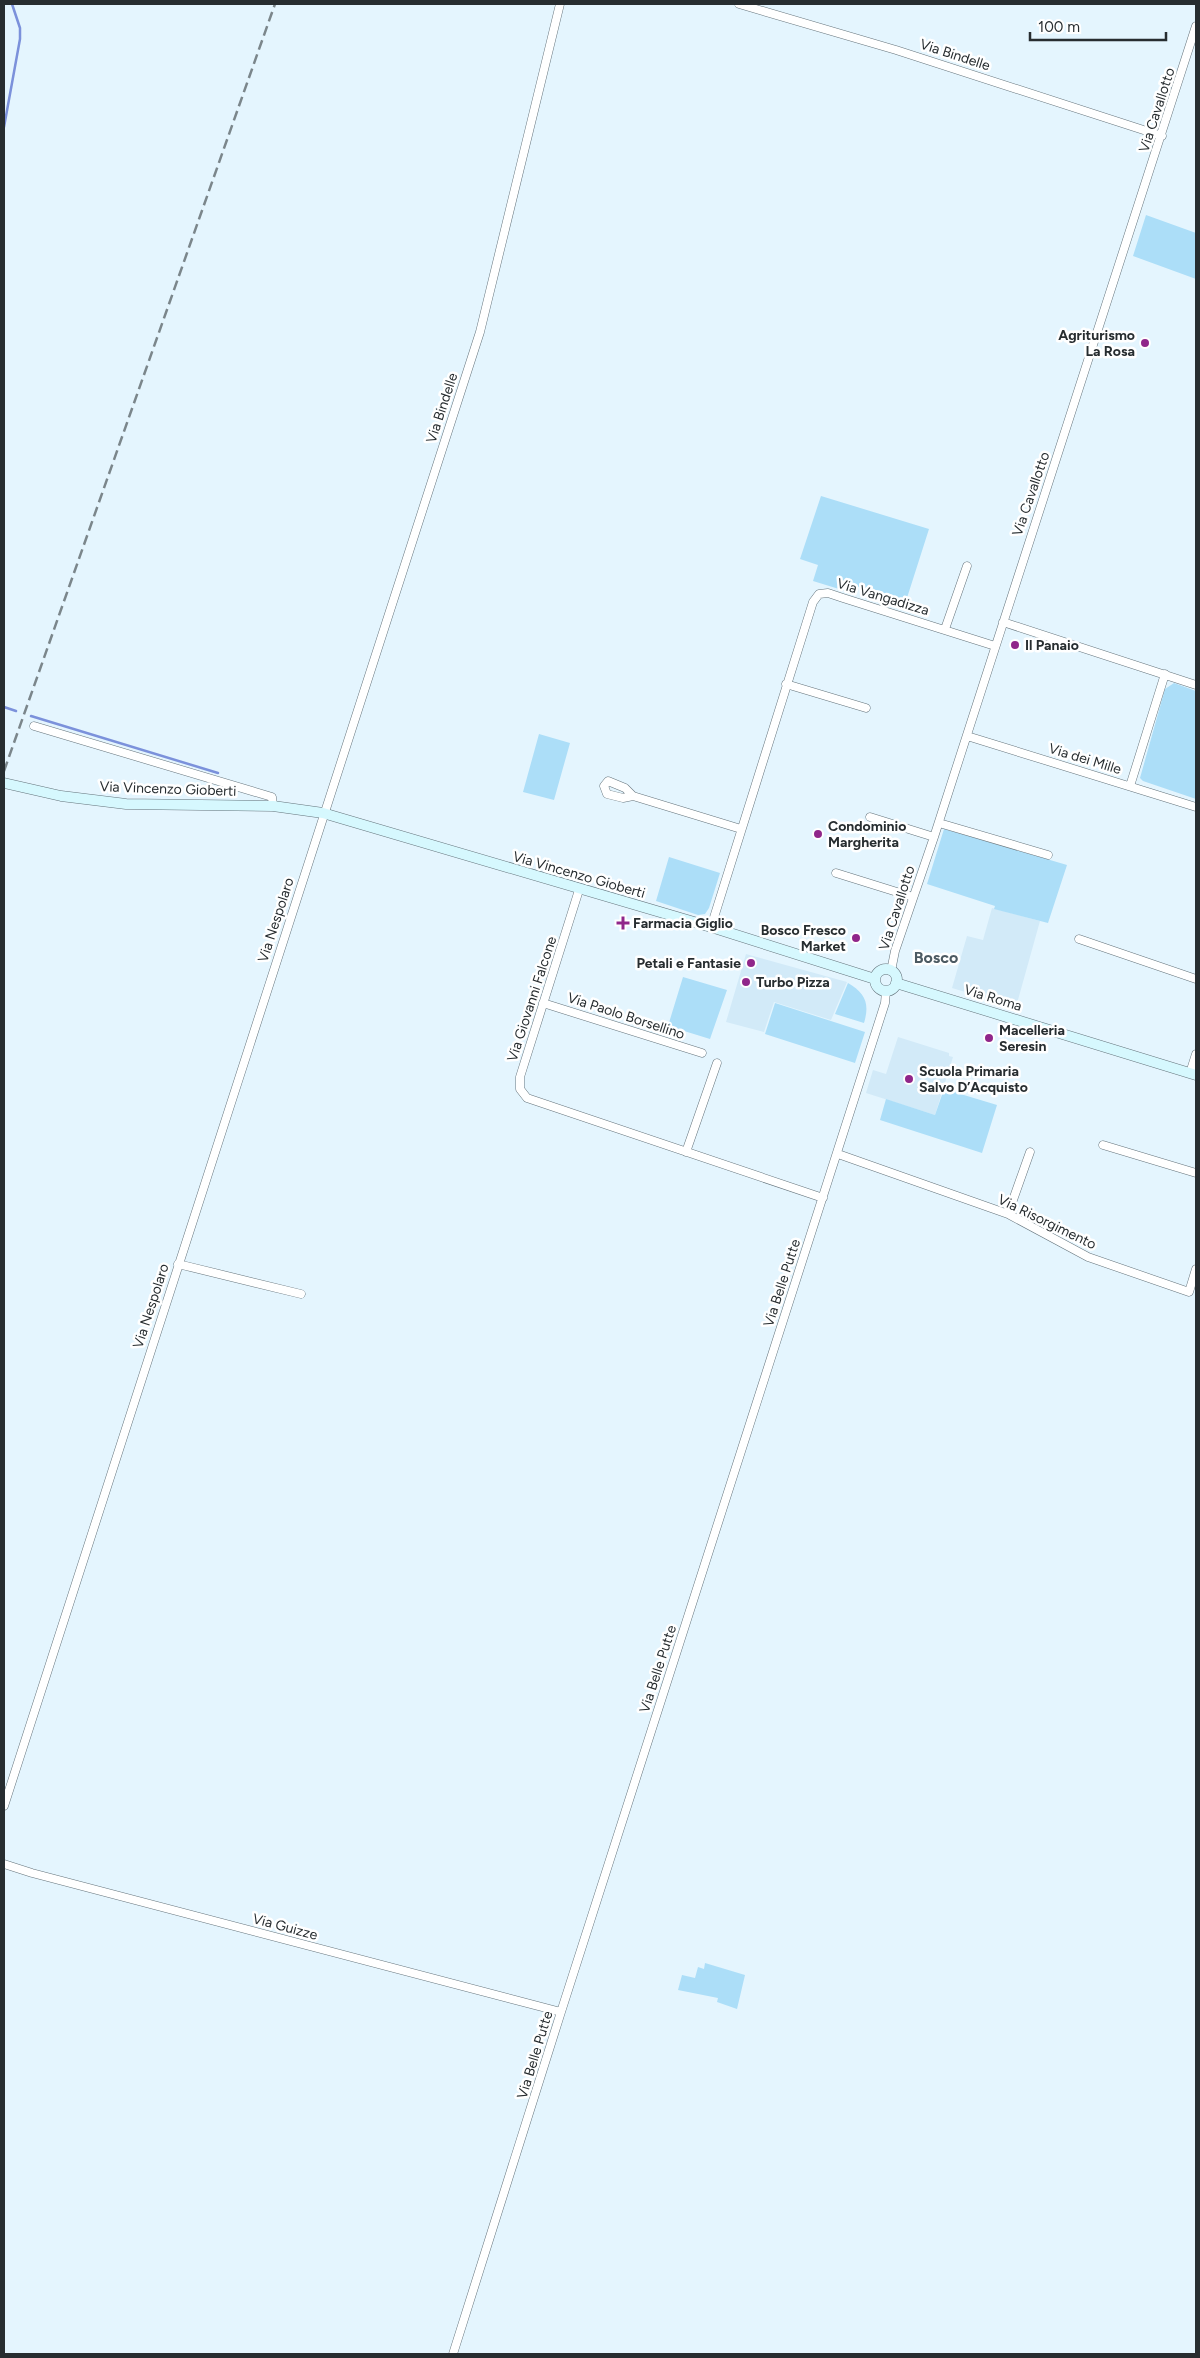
<svg xmlns="http://www.w3.org/2000/svg" width="1200" height="2358" font-family="Figtree,sans-serif">
<rect width="100%" height="100%" fill="#e4f5fe"/>
<path fill="#d2eaf8" d="M992,908L1040,921L1016,1007L952,988L967,936L983,940Z
M746,954L847,982L831,1020L774,1002L764,1032L726,1022Z
M898,1037L949,1053V1056L953,1057L935,1115L866,1093L873,1070L886,1074Z"/>
<path fill="#acdef8" d="M1146,215L1196,233V279L1133,256Z
M821,496L929,529L906,601L855,586L852,593L813,581L818,565L800,559Z
M1174,683L1196,691V799L1143,781L1140,778L1165,689Z
M539,734L570,743L554,800L523,792Z
M944,829L1067,865L1048,923L994,909L995,906L927,884Z
M669,857L720,873L709,908L705,914L698,915L656,901Z
M683,977L727,990L710,1039L668,1026Z
M848,983C865,993 870,1003 864,1023L835,1014Z
M775,1003L865,1032L855,1063L765,1034Z
M944,1089L997,1105L982,1153L880,1120L886,1099L935,1115Z
M705,1963L745,1975L737,2009L717,2002L718,1998L678,1990L682,1975L695,1978L698,1967L704,1969Z"/>
<g fill="none" stroke-linecap="round" stroke-linejoin="round">
<path stroke="#7b91db" stroke-width="2.5" d="M4,127L20,39V28L12,4
M4,707L16,711
M31,716L218,773"/>
<defs>
<path id="street" d="M739,4L896,50L1162,136
M1003,622L1196,685
M945,629L967,566
M786,684L866,708
M34,726L272,797L273,806
M967,736L1196,807
M1130,786L1165,674
M633,796L623,798L607,794L604,786L608,781L625,788L633,796L741,829
M870,817L934,837
M939,823L1048,855
M836,873L913,897
M579,890L520,1077V1089L527,1098L823,1198
M711,927L813,602L819,594L828,593L843,598L995,646
M1079,939L1196,979
M891,971L895,951L934,837L1196,26
M543,1003L702,1053
M1190,1073L1196,1054
M1103,1145L1196,1173
M686,1152L717,1063
M838,1154L1008,1214L1088,1257L1189,1292L1196,1269
M1008,1214L1030,1152
M178,1264L301,1294
M4,1806L480,332L560,4
M4,1864L32,1873L561,2012
M453,2354L561,2012L885,1003L886,991"/>
<path id="secondary" d="M4,783L61,796L126,804L273,806L323,813L711,927L875,979
M875 980a11 11 0 1 1 22 0a11 11 0 1 1-22 0Z
M896,983L1196,1075"/>
</defs>
<use href="#street" stroke="#65747c" stroke-width="9"/>
<use href="#secondary" stroke="#65747c" stroke-width="11"/>
<use href="#street" stroke="#fff" stroke-width="8"/>
<use href="#secondary" stroke="#d6f8fe" stroke-width="10"/>
<path stroke="#7b868b" stroke-width="2.5" stroke-dasharray="10 5" stroke-linecap="butt" d="M4,771L275,4"/>
</g>
<g fill="#90268a" stroke="#fff" stroke-width="2">
<circle cx="1145" cy="343" r="5"/>
<circle cx="1015" cy="645" r="5"/>
<circle cx="818" cy="834" r="5"/>
<path d="M620.5 915.5h5v5h5v5h-5v5h-5v-5h-5v-5h5z"/>
<circle cx="856" cy="938" r="5"/>
<circle cx="751" cy="963" r="5"/>
<circle cx="746" cy="982" r="5"/>
<circle cx="989" cy="1038" r="5"/>
<circle cx="909" cy="1079" r="5"/>
</g>
<g text-anchor="middle" dominant-baseline="central" stroke-width="5" stroke-linejoin="round" paint-order="stroke">
<g font-size="14" fill="#272d30" stroke="#fff">
<text transform="translate(955 55) rotate(18)">Via Bindelle</text>
<text transform="translate(1157 110) rotate(-72)">Via Cavallotto</text>
<text transform="translate(442 408) rotate(-72)">Via Bindelle</text>
<text transform="translate(1031 494) rotate(-71)">Via Cavallotto</text>
<text transform="translate(883 597) rotate(17)">Via Vangadizza</text>
<text transform="translate(1085 759) rotate(17)">Via dei Mille</text>
<text transform="translate(168 789) rotate(2)">Via Vincenzo Gioberti</text>
<text transform="translate(579 875) rotate(16)">Via Vincenzo Gioberti</text>
<text transform="translate(897 908) rotate(-72)">Via Cavallotto</text>
<text transform="translate(276 920) rotate(-72)">Via Nespolaro</text>
<text transform="translate(993 998) rotate(17)">Via Roma</text>
<text transform="translate(532 999) rotate(-72)">Via Giovanni Falcone</text>
<text transform="translate(626 1016) rotate(18)">Via Paolo Borsellino</text>
<text transform="translate(1047 1222) rotate(26)">Via Risorgimento</text>
<text transform="translate(782 1283) rotate(-72)">Via Belle Putte</text>
<text transform="translate(151 1306) rotate(-72)">Via Nespolaro</text>
<text transform="translate(658 1669) rotate(-72)">Via Belle Putte</text>
<text transform="translate(285 1927) rotate(15)">Via Guizze</text>
<text transform="translate(535 2055) rotate(-73)">Via Belle Putte</text>
</g>
<g font-size="14" font-weight="bold" fill="#272d30" stroke="#fff" text-anchor="start">
<text x="1135" y="335" text-anchor="end">Agriturismo<tspan x="1135" dy="16">La Rosa</tspan></text>
<text x="1025" y="645">Il Panaio</text>
<text x="828" y="826">Condominio<tspan x="828" dy="16">Margherita</tspan></text>
<text x="633" y="923">Farmacia Giglio</text>
<text x="846" y="930" text-anchor="end">Bosco Fresco<tspan x="846" dy="16">Market</tspan></text>
<text x="741" y="963" text-anchor="end">Petali e Fantasie</text>
<text x="756" y="982">Turbo Pizza</text>
<text x="999" y="1030">Macelleria<tspan x="999" dy="16">Seresin</tspan></text>
<text x="919" y="1071">Scuola Primaria<tspan x="919" dy="16">Salvo D’Acquisto</tspan></text>
</g>
<g font-size="16" font-weight="bold" fill="#4c5a62" stroke="#fff">
<text x="936" y="957">Bosco</text>
</g>
</g>
<rect width="1200" height="2358" fill="none" stroke="#272d30" stroke-width="10"/>
<path d="M1030 32v8h136v-8" fill="none" stroke="#272d30" stroke-width="2.5"/>
<text x="1038" y="32" font-size="15" fill="#272d30" stroke="#ffffff" stroke-width="4" paint-order="stroke">100 m</text>
</svg>
